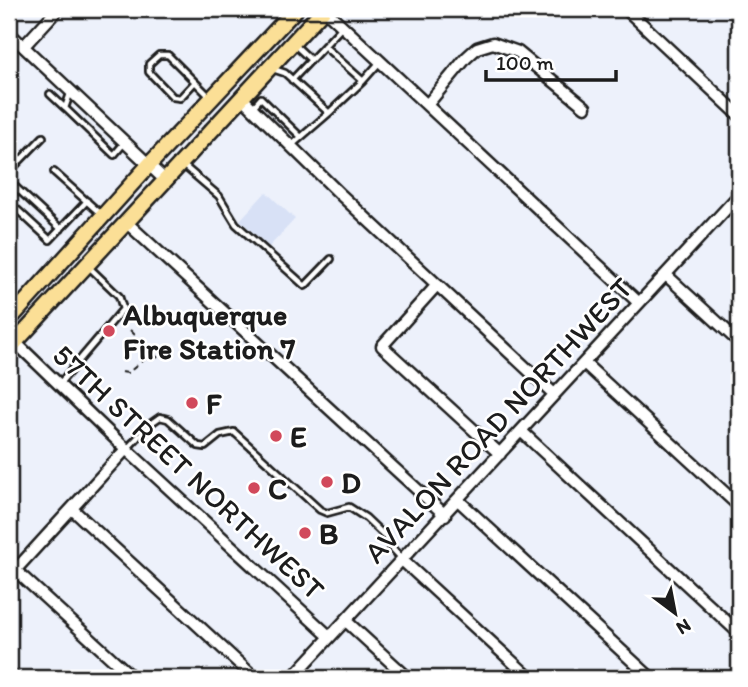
<svg xmlns="http://www.w3.org/2000/svg" width="748" height="687" font-family="Itim,sans-serif">
<rect width="100%" height="100%" fill="#edf1fb"/>
<filter id="ink" filterUnits="userSpaceOnUse"><feTurbulence type="fractalNoise" baseFrequency=".0143" numOctaves="2"/><feDisplacementMap in="SourceGraphic" scale="14" xChannelSelector="R" yChannelSelector="G"/><feConvolveMatrix kernelMatrix="1 2 1 2 8 2 1 2 1" color-interpolation-filters="sRGB"/></filter>
<g filter="url(#ink)">
<path fill="#d8e1f6" d="M266,192L295,219L269,247L240,220Z"/>
<g fill="none" stroke-linecap="round" stroke-linejoin="round">
<defs>
<path id="lane" d="M324,46L363,81L379,63
M311,60L342,27
M273,69L285,73L329,113L292,145
M292,80L311,60L296,46
M195,82L180,98L173,97L149,72V64L159,55H168L209,96
M71,91L65,108L114,155L125,142
M50,94L65,108
M253,107L261,98L300,136
M329,113L363,81
M184,166L219,196L236,224L305,286L331,259
M10,171L43,137
M54,172L102,215
M9,181L61,229
M9,202L50,240L87,201
M60,383L123,309L119,296L90,268
M127,449L150,424L160,417L168,419L198,446L205,447L220,435L234,432L320,510L327,513L349,507L366,518L388,539L390,546L402,559"/>
<path id="street" d="M324,9L639,303
M626,9L739,115
M9,33L165,180
M24,46L58,9
M242,98L341,195L554,394
M427,105L466,58L477,48L493,43L518,52L585,107
M126,222L445,515
M666,275L739,342
M437,285L382,346L500,454
M15,342L126,449L330,637
M584,363L739,506
M521,431L739,633
M458,500L651,678
M72,509L255,678
M402,560L530,678
M15,570L133,678
M9,577L126,449
M346,621L408,678
M292,678L739,195"/>
<path id="secondary" d="M9,675L12,678"/>
<path id="primary" d="M9,320L149,165L296,9
M9,349L324,9"/>
</defs>
<use href="#lane" stroke="#1c1c1c" stroke-width="10"/>
<use href="#street" stroke="#1c1c1c" stroke-width="15"/>
<use href="#secondary" stroke="#1c1c1c" stroke-width="19"/>
<use href="#primary" stroke="#1c1c1c" stroke-width="19"/>
<path stroke="#1c1c1c" stroke-width="2" stroke-dasharray="7 5" stroke-linecap="butt" d="M130,330L158,358
M121,372L128,373L152,353"/>
<use href="#lane" stroke="#fff" stroke-width="4.5"/>
<use href="#street" stroke="#fff" stroke-width="10"/>
<use href="#secondary" stroke="#fff" stroke-width="14"/>
<use href="#primary" stroke="#fbdf96" stroke-width="14"/>
</g>
</g>
<g fill="#d1495b" stroke="#fff" stroke-width="2.5">
<circle cx="109" cy="331" r="7"/>
<circle cx="192" cy="403" r="7"/>
<circle cx="276" cy="436" r="7"/>
<circle cx="327" cy="482" r="7"/>
<circle cx="254" cy="488" r="7"/>
<circle cx="305" cy="533" r="7"/>
</g>
<g text-anchor="middle" dominant-baseline="central" stroke-width="5" stroke-linejoin="round" paint-order="stroke">
<g font-size="30" font-weight="bold" fill="#1c1c1c" stroke="#fff" text-anchor="start">
<text x="123" y="314">Albuquerque<tspan x="123" dy="34">Fire Station 7</tspan></text>
<text x="206" y="403">F</text>
<text x="290" y="436">E</text>
<text x="341" y="482">D</text>
<text x="268" y="488">C</text>
<text x="319" y="533">B</text>
</g>
<g font-size="30" fill="#1c1c1c" stroke="#fff">
<text transform="translate(498 420) rotate(-47)">AVALON ROAD NORTHWEST</text>
<text transform="translate(189 472) rotate(43)">57TH STREET NORTHWEST</text>
</g>
</g>
<rect width="748" height="687" fill="none" stroke="#fff" stroke-width="35"/>
<rect x="18" y="18" width="713" height="652" fill="none" stroke="#1c1c1c" stroke-width="2.5" filter="url(#ink)"/>
<g transform="translate(675 613) rotate(148)" stroke="#ffffff" stroke-width="5" paint-order="stroke">
<path d="M0-5L12 26L0 18L-12 26Z" fill="#1c1c1c"/>
<text y="-10" font-size="19" font-weight="bold" text-anchor="middle" fill="#1c1c1c">N</text>
</g>
<path d="M486 70v10h130v-10" fill="none" stroke="#1c1c1c" stroke-width="3.5"/>
<text x="496" y="70" font-size="21" fill="#1c1c1c" stroke="#ffffff" stroke-width="5" paint-order="stroke">100 m</text>
</svg>
